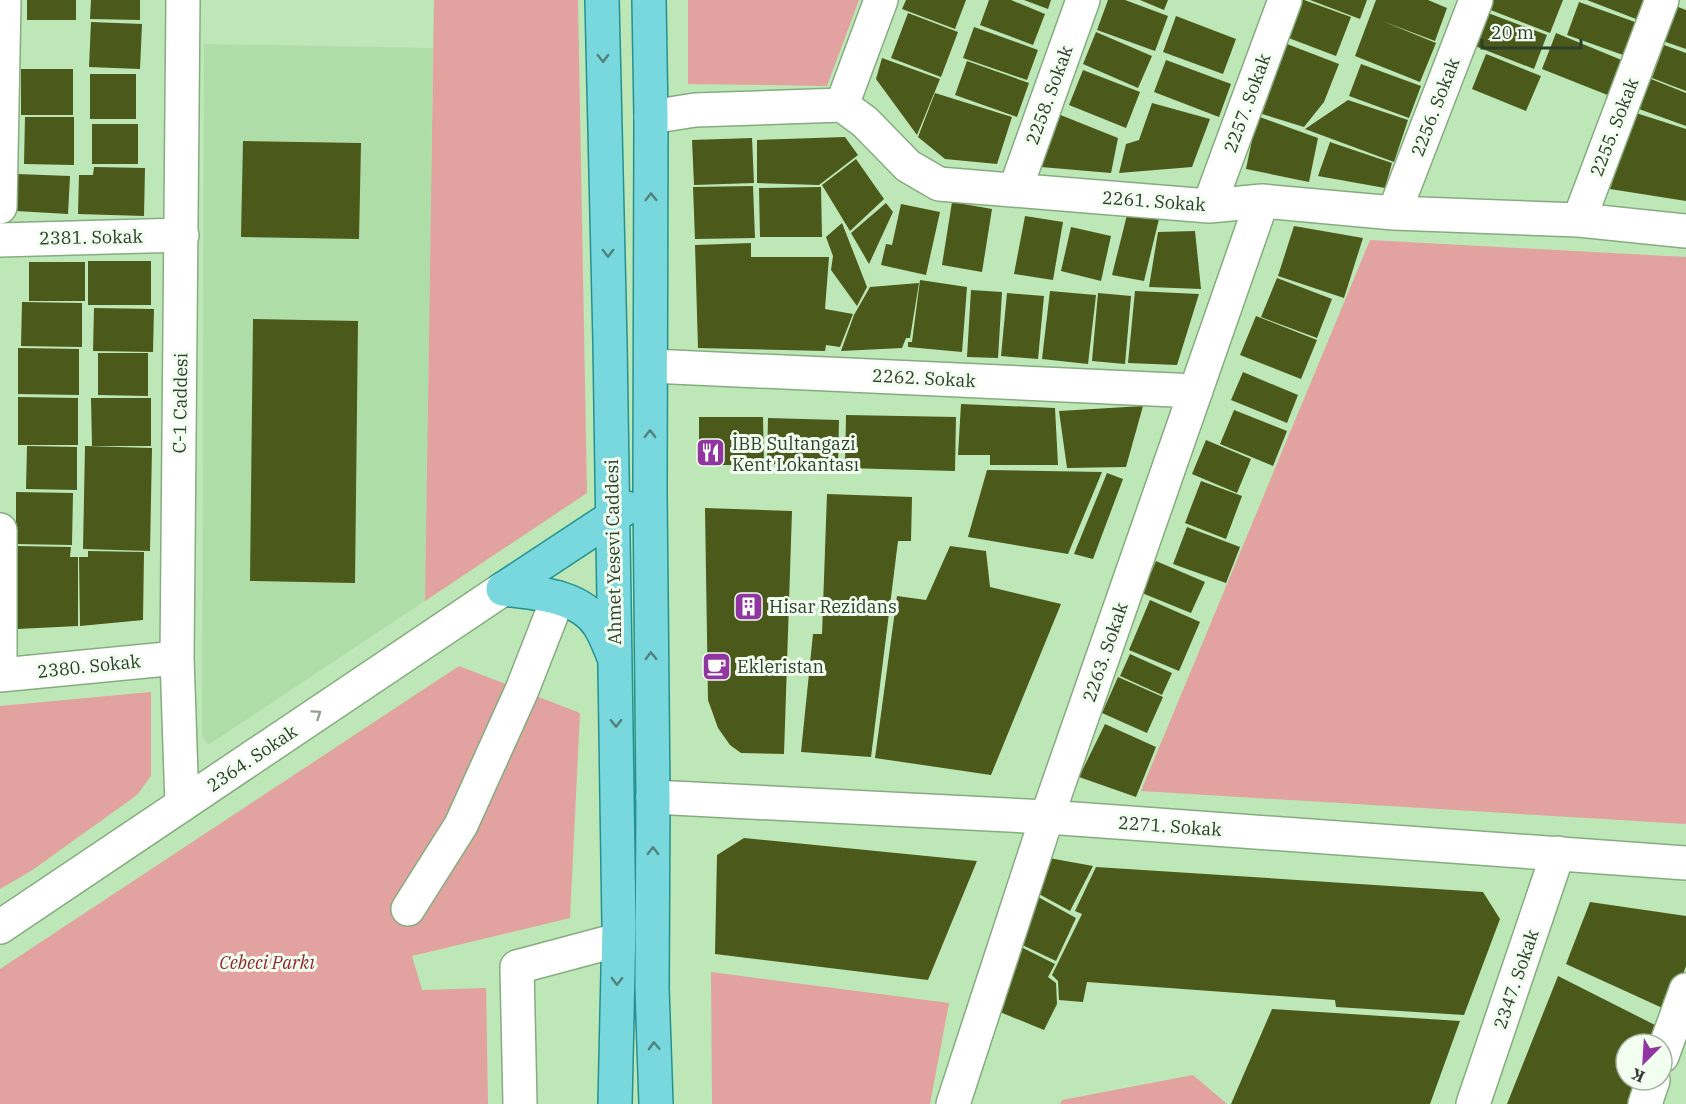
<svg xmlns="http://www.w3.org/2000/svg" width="1686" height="1104" font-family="'IBM Plex Serif',serif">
<rect width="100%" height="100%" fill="#bee7b7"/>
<path fill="#afdda8" d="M204,44L433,48L425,601L208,745L202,735Z"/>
<path fill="#e2a29f" d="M434,0H578L587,493L425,601Z
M688,0H859L827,86L688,84Z
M1370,240L1686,257V824L1141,791Z
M459,666L580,713L570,918L412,956L422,990L486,988L488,1104H0V969Z
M151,692V776L137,795L31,871L0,889V706Z
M711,972L949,1003L930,1104H712Z
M1193,1075L1227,1104H1060L1062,1100Z"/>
<path fill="#4b591a" d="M27,0H76V20H27Z
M91,0H140V20L90,19Z
M906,0H966L955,29L902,9Z
M989,0H1011L1045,14L1033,45L980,25Z
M1024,0H1051L1048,9Z
M1108,0H1125L1168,16L1155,51L1097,30Z
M1140,0H1168L1164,10Z
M1299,0H1304L1351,17L1336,56L1286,37Z
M1310,0H1367L1360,19Z
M1376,0H1428L1447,8L1435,41L1382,21L1436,43L1420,82L1355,56Z
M1492,0H1563L1550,33L1488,9Z
M1587,0H1644L1636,19Z
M1579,2L1635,22L1623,55L1567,35Z
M1673,5L1686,10V49L1660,40Z
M908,13L958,32L941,77L891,58Z
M1488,13L1547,35L1534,69L1475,46Z
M1176,16L1236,39L1223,74L1163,52Z
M91,22L142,24L140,69L89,67Z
M974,27L1038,50L1027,80L963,58Z
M1096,32L1152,56L1138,88L1083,64Z
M1556,33L1624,61L1610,96L1542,69Z
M1287,44L1339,64L1324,102L1304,127L1262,114Z
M1664,45L1686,53V91L1652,78Z
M1486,54L1541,76L1526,111L1472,89Z
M882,58L940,79L917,135L876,79Z
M1166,60L1231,84L1219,117L1154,92Z
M967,61L1029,83L1017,117L955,95Z
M1361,64L1421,86L1409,118L1349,96Z
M21,69H73V115H21Z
M1083,70L1140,92L1126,128L1069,105Z
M90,74H136V119H90Z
M1651,79L1686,93V126L1639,109Z
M935,93L1012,117L997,164L945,159L918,137Z
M1348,100L1408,120L1394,162L1305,129Z
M1152,103L1210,119L1192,167L1119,173L1126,144L1139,140Z
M1636,113L1686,129V201L1610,189Z
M1058,114L1118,138L1111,173L1041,167Z
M1257,116L1318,138L1309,182L1246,169Z
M25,117H74V165L24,164Z
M92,124H138V164H92Z
M845,137L858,155L819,185L757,183V140Z
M752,138L754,183L694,185L692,140Z
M243,141L361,143L359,239L241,237Z
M1330,142L1392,163L1385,188L1318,176Z
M856,159L884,199L850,231L822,185Z
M94,167L145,168L144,216L78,214L79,175H93Z
M17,174L70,176L68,214L16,211Z
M753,186L755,238L695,239L693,187Z
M821,187L822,237H760L759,188Z
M952,202L992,209L982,272L942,265Z
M886,203L893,212L869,264L851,233Z
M901,204L940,212L926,275L881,265L886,244L892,245Z
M1128,211L1159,219L1144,281L1112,275Z
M1025,216L1063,222L1053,280L1014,274Z
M842,223L867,287L857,306L831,270L833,256L826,237Z
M1294,226L1363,238L1344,298L1278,276Z
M1071,227L1111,236L1101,281L1061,271Z
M1195,231L1201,289L1149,287L1158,232Z
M751,243V257H829L825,309L853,314L840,347L826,345L825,351L698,348L695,245Z
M88,261H151V305H88Z
M29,262H85V301H29Z
M1277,278L1332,299L1317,338L1261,317Z
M920,280L967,287L962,352L908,347V342H912Z
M919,283L910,338H906L902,348L841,351L854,315L870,287Z
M971,290L1002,292L998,358L967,357Z
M1050,291L1096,295L1088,364L1042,359Z
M1135,291L1199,294L1177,365L1128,363Z
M1007,293L1044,296L1038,359L1001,356Z
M1098,293L1131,296L1125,364L1092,361Z
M22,302L82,303V347L21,346Z
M94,308L154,309L153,352L93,351Z
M1256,316L1317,340L1301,379L1240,355Z
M253,319L358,321L355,583L250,581Z
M18,348L79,349V395L18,394Z
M98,353H148V396L98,395Z
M1243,372L1298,395L1287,423L1231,400Z
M18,397L78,398V445H18Z
M91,398H151V446H92Z
M961,404L1055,408L1058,465H990V455H958Z
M1143,406L1126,467L1067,468L1059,411Z
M1234,410L1287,431L1273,466L1220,444Z
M846,415L956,417L955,471L845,468Z
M699,417H763L764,465H699Z
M768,418L839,420L838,466L767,464Z
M1206,440L1251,459L1237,493L1192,474Z
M27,446L77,447V490L26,489Z
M85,446L152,448L150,551L83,549Z
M987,470L1102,472L1068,554L968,537Z
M1107,473L1123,479L1093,559L1074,554Z
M1201,481L1242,496L1226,539L1185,523Z
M16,492L73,493L72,545L16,544Z
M827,494L912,497L911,541H898L871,757L801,752L813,634H822Z
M705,508L792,511L784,754L741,753L730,745L718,728L708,700Z
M1187,527L1240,547L1226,583L1173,564Z
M15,546L71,547L70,557H78V626L17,629Z
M950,546L986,551L990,587L1061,604L991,775L875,758L897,596L926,600Z
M88,551L144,552L143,620L80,626L79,557H88Z
M1156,561L1205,582L1191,613L1142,593Z
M1150,600L1200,622L1179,671L1129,650Z
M1130,654L1172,673L1162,695L1120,676Z
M1118,677L1163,697L1147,733L1102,713Z
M1105,724L1156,747L1136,797L1079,777Z
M744,838L977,861L928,980L715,954L717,855Z
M1038,856L1093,866L1070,911L1028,888Z
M1096,867L1483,892L1500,919L1464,1015L1336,1007L1335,1000L1087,982L1083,1002L1059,1000L1058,981L1052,975L1082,914L1075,911Z
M1031,893L1076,918L1056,961L1016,942Z
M1590,902L1686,916V966L1669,1011L1566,964Z
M1011,942L1055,964L1048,977L1056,983L1057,1004L1044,1030L990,1008Z
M1558,976L1655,1025L1648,1044H1626V1080H1636L1628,1104H1507Z
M1272,1009L1460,1021L1430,1104H1231Z"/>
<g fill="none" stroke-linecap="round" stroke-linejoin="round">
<defs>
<path id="minor" d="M842,105L881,0
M651,117L695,110L842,105L865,122L908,166L939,184L1209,206L1262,201L1394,213L1579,220L1686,231
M1015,190L1083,0
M1209,206L1285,0
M0,207L4,0
M1394,213L1476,0
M1579,220L1662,0
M0,240L182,235
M651,366L1196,391
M0,530V675
M0,675L177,658
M653,797L1047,817L1686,863
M182,805L177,658L183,0
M408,909L461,825L522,690L558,598
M0,927L503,589
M1662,1056L1686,990
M520,1104L517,967L618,940
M953,1104L1047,817L1262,201
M1473,1104L1558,853
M1645,1104L1653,1080"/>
<path id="major" d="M602,0L610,343L619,926L615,1104
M649,0L651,117L650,492L653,797L652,988L656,1104
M503,589L626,508
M503,589C535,593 580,595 599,625C605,634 609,645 613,655"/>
</defs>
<use href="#minor" stroke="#85ac7f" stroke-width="36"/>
<use href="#major" stroke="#249190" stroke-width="36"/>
<use href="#minor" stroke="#fff" stroke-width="33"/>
<use href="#major" stroke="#79d8dd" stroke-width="33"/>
</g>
<defs><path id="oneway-chevron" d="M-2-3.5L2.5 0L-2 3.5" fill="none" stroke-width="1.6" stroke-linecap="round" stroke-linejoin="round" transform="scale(1.5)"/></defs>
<g stroke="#4f837b">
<use href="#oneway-chevron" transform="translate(603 58) rotate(89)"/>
<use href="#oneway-chevron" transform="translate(651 197) rotate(-90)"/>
<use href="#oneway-chevron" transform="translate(608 253) rotate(89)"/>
<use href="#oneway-chevron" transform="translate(650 434) rotate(-89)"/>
<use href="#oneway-chevron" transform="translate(651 656) rotate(-91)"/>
<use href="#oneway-chevron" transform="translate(616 723) rotate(89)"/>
<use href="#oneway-chevron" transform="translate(653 851) rotate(-90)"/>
<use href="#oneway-chevron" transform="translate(617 981) rotate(91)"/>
<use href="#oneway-chevron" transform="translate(654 1046) rotate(-92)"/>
</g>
<use stroke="#969e95" href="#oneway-chevron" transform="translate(317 714) rotate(-34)"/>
<defs>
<symbol id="restaurant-square" viewBox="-11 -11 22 22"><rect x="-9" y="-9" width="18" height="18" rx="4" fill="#9136a1" stroke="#f2fff0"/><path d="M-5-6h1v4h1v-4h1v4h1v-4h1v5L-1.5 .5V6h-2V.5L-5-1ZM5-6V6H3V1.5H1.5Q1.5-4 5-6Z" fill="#fff"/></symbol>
<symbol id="building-square" viewBox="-11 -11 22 22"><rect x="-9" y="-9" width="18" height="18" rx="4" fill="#9136a1" stroke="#f2fff0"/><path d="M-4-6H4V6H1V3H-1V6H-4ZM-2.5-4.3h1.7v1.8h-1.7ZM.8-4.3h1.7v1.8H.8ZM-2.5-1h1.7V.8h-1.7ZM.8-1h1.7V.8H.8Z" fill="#fff"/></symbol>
<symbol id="cafe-square" viewBox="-11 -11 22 22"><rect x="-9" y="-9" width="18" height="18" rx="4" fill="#9136a1" stroke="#f2fff0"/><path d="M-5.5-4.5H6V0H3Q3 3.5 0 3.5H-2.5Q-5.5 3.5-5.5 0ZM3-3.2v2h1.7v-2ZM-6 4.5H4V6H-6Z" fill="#fff"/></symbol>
</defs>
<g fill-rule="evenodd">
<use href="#restaurant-square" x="694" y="436" width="33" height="33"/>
<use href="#building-square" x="732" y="590" width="33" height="33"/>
<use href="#cafe-square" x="700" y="650" width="33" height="33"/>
</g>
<g text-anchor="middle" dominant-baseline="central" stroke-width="6" stroke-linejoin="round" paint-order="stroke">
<g font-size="18" fill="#2d3e2b" stroke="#f2fff0">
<text transform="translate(1049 95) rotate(-70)">2258. Sokak</text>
<text transform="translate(1247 103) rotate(-70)">2257. Sokak</text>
<text transform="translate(1435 107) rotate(-69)">2256. Sokak</text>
<text transform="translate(1614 127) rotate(-69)">2255. Sokak</text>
<text transform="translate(1154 201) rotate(4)">2261. Sokak</text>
<text transform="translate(91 237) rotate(-1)">2381. Sokak</text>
<text transform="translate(924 378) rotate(3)">2262. Sokak</text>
<text transform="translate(180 403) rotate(-89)">C-1 Caddesi</text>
<text transform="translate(613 552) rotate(-91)">Ahmet Yesevi Caddesi</text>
<text transform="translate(1105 652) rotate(-71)">2263. Sokak</text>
<text transform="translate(89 666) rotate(-6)">2380. Sokak</text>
<text transform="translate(252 758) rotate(-34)">2364. Sokak</text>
<text transform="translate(1170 826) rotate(4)">2271. Sokak</text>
<text transform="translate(1516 979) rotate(-71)">2347. Sokak</text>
</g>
<g font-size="18" fill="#2d3e2b" stroke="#f2fff0" text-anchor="start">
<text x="732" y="443">İBB Sultangazi<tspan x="732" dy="21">Kent Lokantası</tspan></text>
<text x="769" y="606">Hisar Rezidans</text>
<text x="737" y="666">Ekleristan</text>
</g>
<g font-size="18" font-style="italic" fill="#90262e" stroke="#f2fff0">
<text x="267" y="962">Cebeci Parkı</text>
</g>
</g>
<g transform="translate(1644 1062) rotate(204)"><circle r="28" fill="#f2fff0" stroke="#a3b2a1" stroke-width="1.5"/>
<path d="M0-4.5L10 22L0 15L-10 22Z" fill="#9136a1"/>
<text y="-9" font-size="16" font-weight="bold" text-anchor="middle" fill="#2d3e2b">K</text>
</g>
<path d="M1482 39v9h99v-9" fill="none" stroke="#2d3e2b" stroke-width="3"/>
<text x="1491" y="39" font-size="18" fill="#2d3e2b" stroke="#f2fff0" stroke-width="4.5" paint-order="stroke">20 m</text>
</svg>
